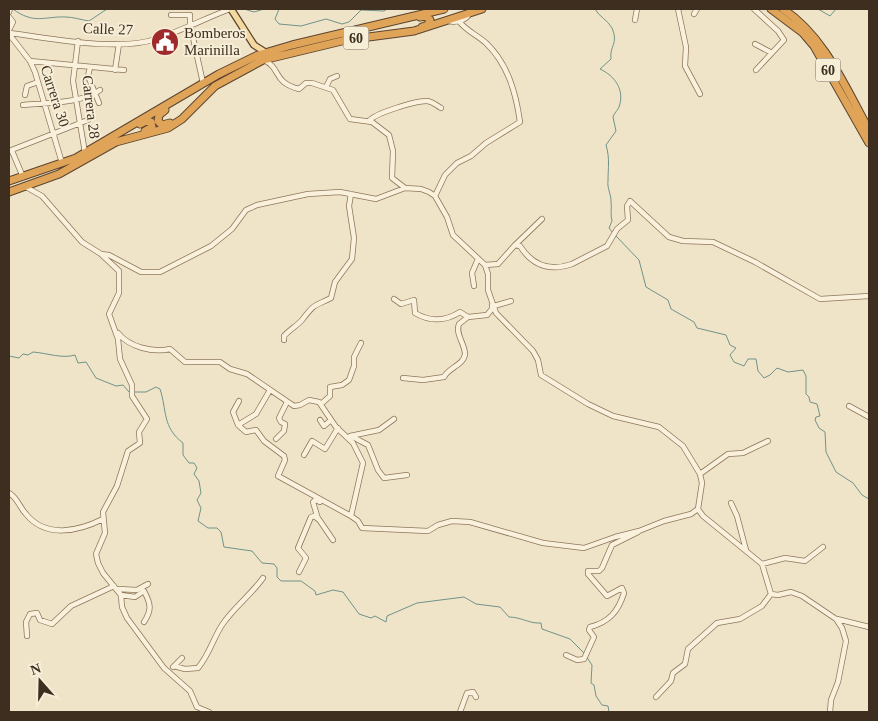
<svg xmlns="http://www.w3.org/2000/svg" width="878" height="721" font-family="'Times New Roman',serif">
<rect width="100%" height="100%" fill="#f0e4c8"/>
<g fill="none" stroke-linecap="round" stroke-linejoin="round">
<path stroke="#6f938a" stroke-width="1" d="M13,9C34,25 45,16 66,17C73,17 82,20 89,21L107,9
M244,9L254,12L264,9
M279,9L275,19L279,24L301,26L326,19L342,24L349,22L361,10L384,11L387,9
M595,9C599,17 608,20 612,28C619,44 609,46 611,59L600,69C615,76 625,90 619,107C618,110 614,113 613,117L616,131L606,145C610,158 608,168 608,181C607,188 611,194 611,201C612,209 610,214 612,221L609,228L613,233
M818,9L830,16L836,9
M869,9V13
M616,236L639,260L646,287L668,300L671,309L694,322L697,328L726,335L730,345L736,348L730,355L734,362L744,366L748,359H756L758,371L764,378L770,375L777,368L788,372L803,370L806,376V394L809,397L810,402L817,404L820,416L816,417L815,420L819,428L825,432L826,452L836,472L853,483L862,495L869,499
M9,356L19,358L23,354L28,355L33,352C47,353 62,359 75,355L78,363L86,362L96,378L116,386L123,385L129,392
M133,392H146L156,387L160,389C167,410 162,427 183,443V455L189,463H194L197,468L194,474L199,481L201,493L197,500L201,508L198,521L208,528H217L221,532L224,547L252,551L262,563L274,564L277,568V577L281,581H301L315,591L316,595L333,590L343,592L359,614L371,618L375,616L386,622L387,616L417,603L464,597L476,604L500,607L509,617C521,617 530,624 541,623L542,629L570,639L584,653
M586,656L592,665L591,683L594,685L596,696L602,705L608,706L609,712"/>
<defs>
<path id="minor" d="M678,9L686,47L685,66L700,94
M754,9L778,31L784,40L756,70
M9,12L10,9
M694,14L697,9
M171,15H190V24L203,83
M9,17L13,22L9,30
M635,20L637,9
M449,21C455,23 467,20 469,14
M9,33C50,38 117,52 156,39C181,31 206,18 230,9
M9,34L30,61L35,72L62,163
M78,41L73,81L85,153
M755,44L772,53
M264,60C282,69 272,82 299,89L306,83H312L333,90L350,119L372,122L389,135L393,151L392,178L405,188
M30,61L124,70
M90,67L88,76L99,103
M115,70L119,44
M326,87L330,79L337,76
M25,95L27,86L38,82
M23,105C44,103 84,103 100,90
M369,121C375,113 416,101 426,101C432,101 436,105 441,108
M9,151L88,120
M12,151L23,177
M26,187L42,196L82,242L101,254L119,271V293L109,314L118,339L120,359L132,385V396L147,419L139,432L140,443L128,451L117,486L103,512L105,533L96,554L98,563L103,573L121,595L122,607L127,618L164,668L190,691L197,707L209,712
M435,196L445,175L457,163L471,156L486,143L520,122C516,93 508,64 486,43C477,35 465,30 459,21
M515,245L542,219
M101,254L109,255L141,272H160L211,246L232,229L246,210L257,205L308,194L340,192L376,199L405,188L421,189L429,192L435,196L447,217L453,235L485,265L488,274V290L496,313L533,351L538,360L541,375L588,404L613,416L659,427L683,446L700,474L702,483L698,509L703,516L762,564L771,594L778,595L791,592L802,596L836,619L842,628L846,641L838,682L831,700L830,712
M485,265L498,264L515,245L520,246C532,265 549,272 572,264L607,246L617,229L628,220L627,206L630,201L669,237L683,241L713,242L755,262L820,299L869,296
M474,286L472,273L478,259
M394,299L401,304L414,300L415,313C430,322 446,321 460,312L468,317
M494,306L511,301
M118,333C129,347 153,353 170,349L185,362H220L230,369L247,374L294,406L300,405L309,400L319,402L336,427L353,443L363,463L351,516
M284,340V336C289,330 298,325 302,320C315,303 313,307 331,298L335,282L352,259L354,238L349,206L351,194
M403,378L423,380L444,377C448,368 464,365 465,354C465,344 455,334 459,324L468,317L487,315L492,309V305
M270,390L256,414L238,425L246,432L256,430L264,441L284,456L285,460L278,476L351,516L358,521L362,528L428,531L438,525L452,521L470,522L543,543L584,548L615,537L639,531L664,521L691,514L698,509
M321,404L330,396V387L342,385L349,380L354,366V357L361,343
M849,406L869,417
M320,420L324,426L331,420
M238,425L233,412L239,401
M350,436L379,430L394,419
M351,436L368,445L378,470L384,478L407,475
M276,439L284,431L285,424L281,422L279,418L287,402
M304,455L312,441L325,449L338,428
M700,474L728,454L743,453L768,441
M9,493C17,497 20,508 26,514C46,539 79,531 103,519
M731,503L737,516L746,550
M318,518L333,540
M762,564L785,558L805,561L823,547
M299,572L306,558L298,548L311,517L314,516L318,519L313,502L315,500L320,502
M118,589L137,590L148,584
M121,595L135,597L144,591C151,604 152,610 144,622
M837,619L869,627
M27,636L26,622L30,614L37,613L40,620L52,624L71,606L114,586
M566,655L577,660L584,659L594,637L589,630L590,627C609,622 618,612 624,593L622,588L607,596L588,574V571H599L602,568L612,545L638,532
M174,666L185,669L198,668C209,655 213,639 222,625C234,607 251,595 263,578
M173,667L182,658
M656,697L671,681L673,673L685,664L688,649L717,623L740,619L762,606L771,594
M460,712L467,693L473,692L476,697"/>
<path id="major" d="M231,9L254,45L265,52"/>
<path id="highway" d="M771,9L803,33L814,46L869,143
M783,9C825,37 845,87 869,130
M420,17L426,16L430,20L428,25L422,27
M165,110L159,115L158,121L162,125L170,123
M140,124L146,121L151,122L152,127L145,131
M9,181L76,158L219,74L258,55L292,45L444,9
M9,192L59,174L116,142L168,128L182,119L215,86L263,60L346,40L414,31L482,9"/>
</defs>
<use href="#minor" stroke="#8d765c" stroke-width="6"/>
<use href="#major" stroke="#5b4430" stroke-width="8"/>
<use href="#highway" stroke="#5b4430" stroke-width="9"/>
<use href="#minor" stroke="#faf1dc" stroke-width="4.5"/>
<use href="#major" stroke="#f3d9a0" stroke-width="5.5"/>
<use href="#highway" stroke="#e0a458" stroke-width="7"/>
</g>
<defs>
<symbol id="civic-disc" viewBox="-11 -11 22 22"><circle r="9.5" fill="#9e2a2b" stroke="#f7eed8"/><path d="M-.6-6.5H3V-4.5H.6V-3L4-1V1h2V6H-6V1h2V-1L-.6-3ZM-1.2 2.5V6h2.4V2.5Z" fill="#fff"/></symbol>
</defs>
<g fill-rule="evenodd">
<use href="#civic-disc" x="149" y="26" width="32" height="32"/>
</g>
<g text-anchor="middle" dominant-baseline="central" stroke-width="4" stroke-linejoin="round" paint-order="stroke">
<g fill="#f7eed8" stroke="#756857" stroke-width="1">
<rect x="343.5" y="26.5" width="25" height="23" rx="4"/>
<rect x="815.5" y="58.5" width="25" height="23" rx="4"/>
</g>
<g font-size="14" font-weight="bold" fill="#3d2e20">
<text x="356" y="38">60</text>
<text x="828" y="70">60</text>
</g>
<g font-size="15" fill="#3d2e20" stroke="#f7eed8">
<text transform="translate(108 29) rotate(2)">Calle 27</text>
<text transform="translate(55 96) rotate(72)">Carrera 30</text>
<text transform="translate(91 107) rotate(83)">Carrera 28</text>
</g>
<g font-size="15" fill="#3d2e20" stroke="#f7eed8" text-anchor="start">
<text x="184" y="33">Bomberos<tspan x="184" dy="17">Marinilla</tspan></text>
</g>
</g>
<rect width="878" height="721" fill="none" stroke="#3d2e20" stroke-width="20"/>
<g transform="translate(40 681) rotate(340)" stroke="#f7eed8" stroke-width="4" paint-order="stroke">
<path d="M0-4L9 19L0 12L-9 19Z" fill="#3d2e20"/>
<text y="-8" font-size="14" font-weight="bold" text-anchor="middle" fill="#3d2e20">N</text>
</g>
</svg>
